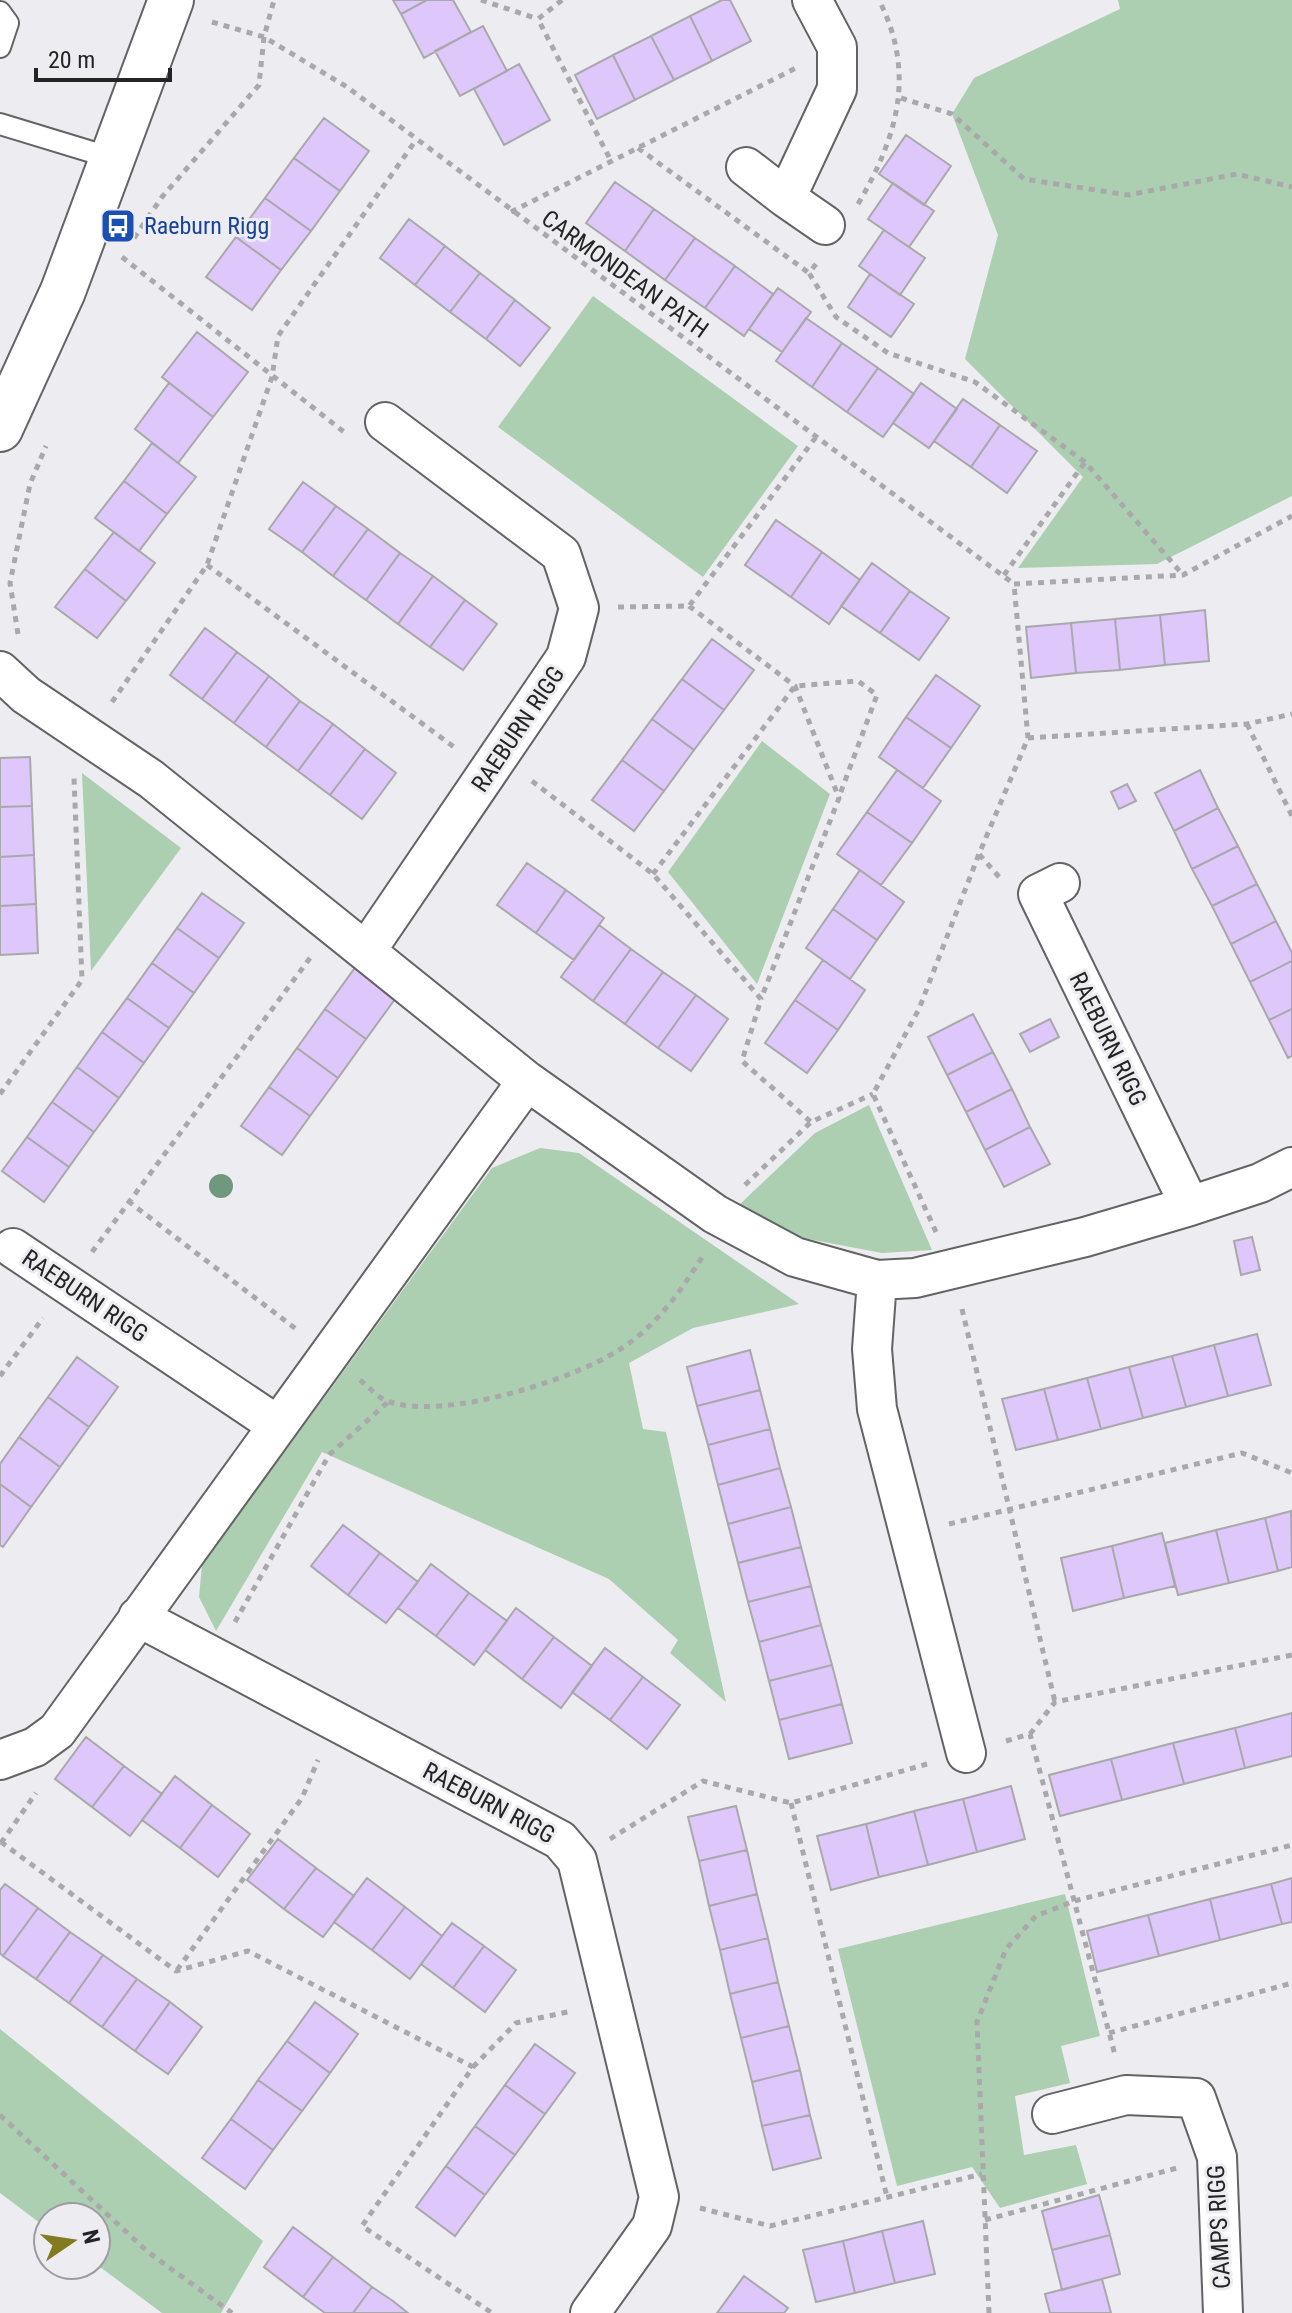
<svg xmlns="http://www.w3.org/2000/svg" width="1292" height="2313" font-family="'Roboto Condensed',sans-serif">
<rect width="100%" height="100%" fill="#edecf0"/>
<path fill="#accfb1" d="M1118,0H1292V496L1157,564L1018,568L1083,477L965,359L998,235L952,114L974,78L1120,9Z
M593,296L798,446L703,577L498,427Z
M762,741L830,794L757,984L668,872Z
M82,773L181,848L91,971Z
M869,1105L932,1250L882,1253L803,1238L739,1205L815,1133Z
M540,1148L579,1153L799,1304L693,1328L629,1363L643,1429L666,1432L726,1702L670,1653L678,1640L609,1579L322,1452L216,1631L199,1597L202,1565L492,1168Z
M1065,1894L1100,2036L1061,2046L1070,2083L1015,2096L1024,2155L1076,2145L1087,2184L1000,2208L972,2167L897,2186L838,1949Z
M0,2029L263,2241L221,2313H162L96,2264V2217H48V2229L0,2193Z"/>
<path fill="#dec7fb" stroke="#a9a8ab" stroke-width="2" d="M393,0H427L401,14Z
M427,0H453L471,32L424,58L401,14Z
M722,0H730L751,41L712,61L690,16Z
M690,16L712,61L674,80L651,36Z
M483,26L507,71L460,96L435,51Z
M651,36L674,80L635,100L613,55Z
M613,55L635,100L597,119L575,75Z
M519,64L550,120L504,145L474,89Z
M324,118L369,151L340,191L294,158Z
M906,135L951,166L924,205L879,174Z
M294,158L340,191L311,231L265,198Z
M615,182L654,209L625,251L586,223Z
M893,183L934,211L909,247L868,219Z
M265,198L311,231L281,270L236,237Z
M654,209L695,238L665,280L625,251Z
M409,219L445,246L415,285L380,258Z
M884,230L925,258L900,295L859,266Z
M236,237L281,270L252,310L206,277Z
M695,238L735,266L705,308L665,280Z
M445,246L480,273L450,312L415,285Z
M735,266L773,294L744,336L705,308Z
M480,273L515,300L486,339L450,312Z
M870,274L914,304L891,337L848,307Z
M778,288L811,312L782,352L749,329Z
M515,300L550,328L520,366L486,339Z
M806,318L842,343L812,387L776,361Z
M197,332L248,372L213,417L162,377Z
M842,343L878,368L847,412L812,387Z
M878,368L914,394L883,437L847,412Z
M169,383L213,417L178,463L135,429Z
M921,383L957,409L929,448L893,423Z
M963,399L1000,425L971,467L934,441Z
M1000,425L1037,451L1007,493L971,467Z
M152,443L196,477L167,514L124,481Z
M124,481L167,514L139,551L95,518Z
M303,482L336,506L302,552L269,529Z
M336,506L368,529L333,576L302,552Z
M776,520L822,552L791,597L745,565Z
M368,529L400,553L366,600L333,576Z
M114,532L155,563L126,601L85,569Z
M822,552L860,580L829,624L791,597Z
M400,553L433,576L398,624L366,600Z
M872,563L910,591L880,633L841,606Z
M85,569L126,601L97,638L55,607Z
M433,576L465,600L430,647L398,624Z
M910,591L949,618L919,660L880,633Z
M465,600L497,624L463,670L430,647Z
M1205,610L1209,661L1165,665L1160,615Z
M1160,615L1165,665L1120,670L1115,619Z
M1115,619L1120,670L1076,673L1071,623Z
M1071,623L1076,673L1031,678L1026,627Z
M205,628L237,652L202,699L170,675Z
M712,639L754,670L724,710L682,679Z
M237,652L269,676L234,723L202,699Z
M936,675L980,706L951,748L906,717Z
M269,676L300,701L266,747L234,723Z
M682,679L724,710L694,750L652,719Z
M300,701L333,724L298,771L266,747Z
M906,717L951,748L923,788L879,757Z
M652,719L694,750L664,791L622,760Z
M333,724L365,749L330,795L298,771Z
M365,749L396,773L362,819L330,795Z
M30,757L32,806L0,807V758Z
M622,760L664,791L634,831L592,800Z
M897,770L941,801L912,843L867,812Z
M1200,770L1218,808L1174,831L1155,793Z
M1127,784L1136,801L1119,809L1111,792Z
M32,806L34,855L0,857V807Z
M1218,808L1238,846L1192,869L1174,831Z
M867,812L912,843L881,885L837,854Z
M1238,846L1257,884L1212,906L1192,869Z
M34,855L36,904L0,906V857Z
M527,863L566,890L536,933L497,905Z
M860,870L904,902L877,940L833,909Z
M1257,884L1276,921L1231,944L1212,906Z
M566,890L604,918L574,960L536,933Z
M202,893L244,923L219,958L177,928Z
M36,904L38,953L0,955V906Z
M833,909L877,940L850,979L806,948Z
M1276,921L1292,953V961L1250,982L1231,944Z
M599,925L631,949L593,1001L561,977Z
M177,928L219,958L194,993L152,963Z
M631,949L663,972L625,1024L593,1001Z
M823,960L865,990L838,1030L795,1000Z
M1292,961V1009L1269,1020L1250,982Z
M152,963L194,993L169,1028L127,998Z
M357,965L398,995L366,1039L325,1009Z
M663,972L696,995L658,1048L625,1024Z
M696,995L728,1019L691,1071L658,1048Z
M127,998L169,1028L144,1063L102,1032Z
M795,1000L838,1030L807,1073L765,1043Z
M325,1009L366,1039L338,1078L297,1048Z
M1292,1009V1056L1288,1058L1269,1020Z
M973,1014L993,1052L947,1075L928,1037Z
M1050,1019L1059,1037L1030,1052L1020,1034Z
M102,1032L144,1063L119,1098L77,1067Z
M297,1048L338,1078L310,1116L269,1087Z
M993,1052L1012,1089L966,1112L947,1075Z
M77,1067L119,1098L94,1132L52,1102Z
M269,1087L310,1116L282,1155L241,1126Z
M1012,1089L1030,1127L985,1150L966,1112Z
M52,1102L94,1132L69,1167L27,1137Z
M1030,1127L1050,1164L1004,1187L985,1150Z
M27,1137L69,1167L44,1202L2,1171Z
M1252,1237L1260,1270L1241,1275L1234,1241Z
M1257,1334L1271,1385L1228,1396L1214,1345Z
M1214,1345L1228,1396L1186,1407L1172,1356Z
M750,1350L760,1390L697,1406L687,1367Z
M1172,1356L1186,1407L1143,1418L1129,1367Z
M77,1357L118,1387L89,1427L48,1397Z
M1129,1367L1143,1418L1101,1429L1087,1378Z
M1087,1378L1101,1429L1058,1440L1044,1389Z
M1044,1389L1058,1440L1016,1450L1002,1399Z
M760,1390L770,1429L708,1445L697,1406Z
M48,1397L89,1427L60,1467L19,1437Z
M770,1429L780,1468L718,1485L708,1445Z
M19,1437L60,1467L31,1507L0,1484V1464Z
M780,1468L791,1507L728,1524L718,1485Z
M0,1484L31,1507L3,1547L0,1545Z
M791,1507L801,1547L738,1563L728,1524Z
M1291,1511L1292,1567L1278,1571L1265,1518Z
M1265,1518L1278,1571L1229,1583L1216,1530Z
M343,1525L380,1553L348,1595L311,1566Z
M1216,1530L1229,1583L1178,1595L1165,1543Z
M1162,1533L1175,1586L1124,1598L1112,1546Z
M1112,1546L1124,1598L1073,1611L1061,1558Z
M801,1547L811,1586L748,1602L738,1563Z
M380,1553L418,1582L386,1623L348,1595Z
M431,1564L469,1593L436,1636L398,1608Z
M811,1586L821,1625L759,1642L748,1602Z
M469,1593L507,1621L474,1665L436,1636Z
M516,1608L554,1637L522,1679L485,1650Z
M821,1625L832,1665L769,1681L759,1642Z
M554,1637L592,1666L561,1708L522,1679Z
M605,1648L643,1677L610,1720L572,1692Z
M832,1665L842,1704L779,1720L769,1681Z
M643,1677L680,1705L647,1749L610,1720Z
M842,1704L852,1743L789,1759L779,1720Z
M1292,1713V1756L1245,1768L1235,1728Z
M1235,1728L1245,1768L1184,1784L1173,1743Z
M86,1737L124,1766L92,1807L55,1779Z
M1173,1743L1184,1784L1122,1800L1111,1759Z
M1111,1759L1122,1800L1060,1816L1049,1775Z
M124,1766L162,1794L130,1836L92,1807Z
M175,1776L212,1805L180,1848L142,1820Z
M1011,1786L1025,1839L977,1852L963,1799Z
M963,1799L977,1852L928,1865L914,1811Z
M212,1805L250,1834L218,1877L180,1848Z
M736,1806L747,1850L699,1861L688,1817Z
M914,1811L928,1865L879,1877L866,1824Z
M866,1824L879,1877L831,1890L817,1836Z
M278,1839L316,1868L284,1909L247,1880Z
M747,1850L757,1894L709,1906L699,1861Z
M316,1868L354,1896L323,1937L284,1909Z
M367,1878L405,1907L372,1950L334,1922Z
M1292,1878V1922L1282,1924L1271,1884Z
M5,1884L38,1908L3,1956L0,1953V1890Z
M1271,1884L1282,1924L1220,1940L1210,1899Z
M757,1894L768,1938L720,1950L709,1906Z
M1210,1899L1220,1940L1159,1956L1148,1915Z
M405,1907L442,1936L410,1979L372,1950Z
M38,1908L70,1932L36,1979L3,1956Z
M1148,1915L1159,1956L1097,1972L1087,1931Z
M452,1923L484,1946L453,1988L421,1964Z
M70,1932L103,1955L69,2003L36,1979Z
M768,1938L778,1982L730,1994L720,1950Z
M484,1946L516,1970L485,2012L453,1988Z
M103,1955L137,1979L102,2027L69,2003Z
M137,1979L170,2002L135,2051L102,2027Z
M778,1982L789,2026L741,2038L730,1994Z
M170,2002L202,2027L168,2074L135,2051Z
M315,2002L358,2034L330,2073L287,2041Z
M789,2026L800,2070L752,2082L741,2038Z
M287,2041L330,2073L302,2111L258,2080Z
M535,2044L575,2073L545,2114L505,2085Z
M800,2070L810,2115L762,2126L752,2082Z
M258,2080L302,2111L273,2150L231,2119Z
M505,2085L545,2114L515,2155L475,2126Z
M810,2115L821,2158L773,2170L762,2126Z
M231,2119L273,2150L245,2189L202,2158Z
M475,2126L515,2155L485,2195L446,2166Z
M446,2166L485,2195L455,2236L416,2207Z
M1099,2195L1110,2235L1052,2250L1042,2211Z
M923,2221L935,2274L895,2283L882,2231Z
M293,2227L333,2257L303,2297L264,2267Z
M882,2231L895,2283L855,2293L843,2241Z
M1110,2235L1120,2274L1062,2290L1052,2250Z
M843,2241L855,2293L816,2302L803,2250Z
M333,2257L372,2287L353,2313H325L303,2297Z
M744,2276L788,2308L784,2313H717Z
M1102,2279L1111,2313H1050L1045,2294Z
M372,2287L393,2301L408,2313H353Z"/>
<g fill="none" stroke-linecap="round" stroke-linejoin="round">
<defs>
<path id="lane" d="M0,12L8,23L0,47
M0,124L115,159"/>
<path id="street" d="M812,0L837,47V89L786,198L825,225
M746,167L786,198
M0,671L26,695L151,779L527,1081L715,1214L795,1257L877,1280L915,1278L1085,1237L1190,1206L1260,1183L1292,1167
M1060,883L1038,894L1190,1206
M366,951L566,657L579,608L561,554L385,422
M13,1248L277,1425
M877,1280L872,1349L877,1409L966,1753
M138,1617L560,1840L577,1860L659,2197L652,2226L590,2313
M0,1760L35,1747L57,1731L527,1081
M1052,2114L1126,2095L1196,2098L1217,2157L1223,2313"/>
<path id="secondary" d="M0,429L63,291L171,0"/>
</defs>
<use href="#lane" stroke="#636265" stroke-width="24"/>
<use href="#street" stroke="#636265" stroke-width="42"/>
<use href="#secondary" stroke="#636265" stroke-width="48"/>
<path stroke="#a9a8ab" stroke-width="5" stroke-dasharray="6 6" stroke-linecap="butt" d="M481,0L538,19
M562,0L538,19L611,161
M212,22L264,37L347,87L1014,584
M901,98L952,114L1024,179L1128,195L1237,174L1292,187
M638,148L809,273
M858,204C898,136 916,73 879,0
M511,212L796,68
M134,238L162,197L259,85L264,37L274,0
M122,257L344,432
M816,264L809,273L836,317L888,353L975,382L1085,462L1183,575
M207,565L454,747
M1004,575L1085,462
M1014,584L1183,575L1292,516
M689,606L795,686L839,798L761,999
M618,607L689,606L816,437
M18,634L10,583L30,484L46,446
M112,702L207,565L272,377L278,336L416,140
M1247,724L1292,816
M1028,738L1247,724L1292,714
M532,781L653,874L761,999L742,1061L811,1122
M653,874L795,686L858,681L877,695L839,797
M999,877L979,854L1028,738L1014,584
M0,1094L82,980L74,778
M745,1185L811,1122L873,1094
M128,1201L296,1329
M936,1232L873,1094L919,1009L979,854
M92,1252L310,958
M962,1309L1055,1702
M0,1376L43,1318
M360,1380C369,1387 379,1399 390,1402C445,1420 570,1381 619,1350C657,1326 681,1291 704,1254
M949,1524L1242,1453L1292,1473
M235,1622L329,1455L388,1402
M1030,1734L1055,1702L1292,1655
M1006,1741L1030,1734L1115,2055
M791,1803L887,2197
M610,1839L703,1781L791,1803L927,1764
M1,1842L176,1971L248,1951L473,2067L362,2226L492,2313
M1,1843L36,1793
M177,1970L302,1798L318,1760
M1109,2033L1292,1983
M473,2067L516,2023L572,2011
M0,2115L148,2252L232,2313
M700,2208L770,2226L982,2174
M985,2220L1177,2168
M989,2313L977,2022L1006,1949L1036,1916L1074,1901L1292,1845"/>
<use href="#lane" stroke="#fff" stroke-width="20"/>
<use href="#street" stroke="#fff" stroke-width="38"/>
<use href="#secondary" stroke="#fff" stroke-width="44"/>
</g>
<circle fill="#6f987f" cx="221" cy="1186" r="12"/>
<defs>
<symbol id="bus-square" viewBox="-11 -11 22 22"><rect x="-9" y="-9" width="18" height="18" rx="4" fill="#1a4fb4" stroke="#edecf0"/><path d="M-5-6H5V4H4V6H2V4H-2V6H-4V4H-5ZM-3.5-4V0h7V-4ZM-3.5 1.2v1.5H-2V1.2ZM2 1.2v1.5H3.5V1.2Z" fill="#fff"/></symbol>
</defs>
<g fill-rule="evenodd">
<use href="#bus-square" x="98" y="206" width="40" height="40"/>
</g>
<g text-anchor="middle" dominant-baseline="central" stroke-width="6" stroke-linejoin="round" paint-order="stroke">
<g font-size="24" fill="#164399" stroke="#edecf0" text-anchor="start">
<text x="144" y="226">Raeburn Rigg</text>
</g>
<g font-size="24" fill="#252425" stroke="#edecf0">
<text transform="translate(625 274) rotate(36)">CARMONDEAN PATH</text>
<text transform="translate(518 729) rotate(-56)">RAEBURN RIGG</text>
<text transform="translate(1108 1039) rotate(64)">RAEBURN RIGG</text>
<text transform="translate(85 1296) rotate(34)">RAEBURN RIGG</text>
<text transform="translate(489 1803) rotate(28)">RAEBURN RIGG</text>
<text transform="translate(1219 2227) rotate(-93)">CAMPS RIGG</text>
</g>
</g>
<g transform="translate(72 2241) rotate(77)"><circle r="38" fill="#edecf0" stroke="#9d9c9f" stroke-width="2"/>
<path d="M0-6L14 30L0 20L-14 30Z" fill="#827b21"/>
<text y="-12" font-size="22" font-weight="bold" text-anchor="middle" fill="#252425">N</text>
</g>
<path d="M36 68v12h134v-12" fill="none" stroke="#252425" stroke-width="4"/>
<text x="48" y="68" font-size="24" fill="#252425" stroke="#edecf0" stroke-width="6" paint-order="stroke">20 m</text>
</svg>
